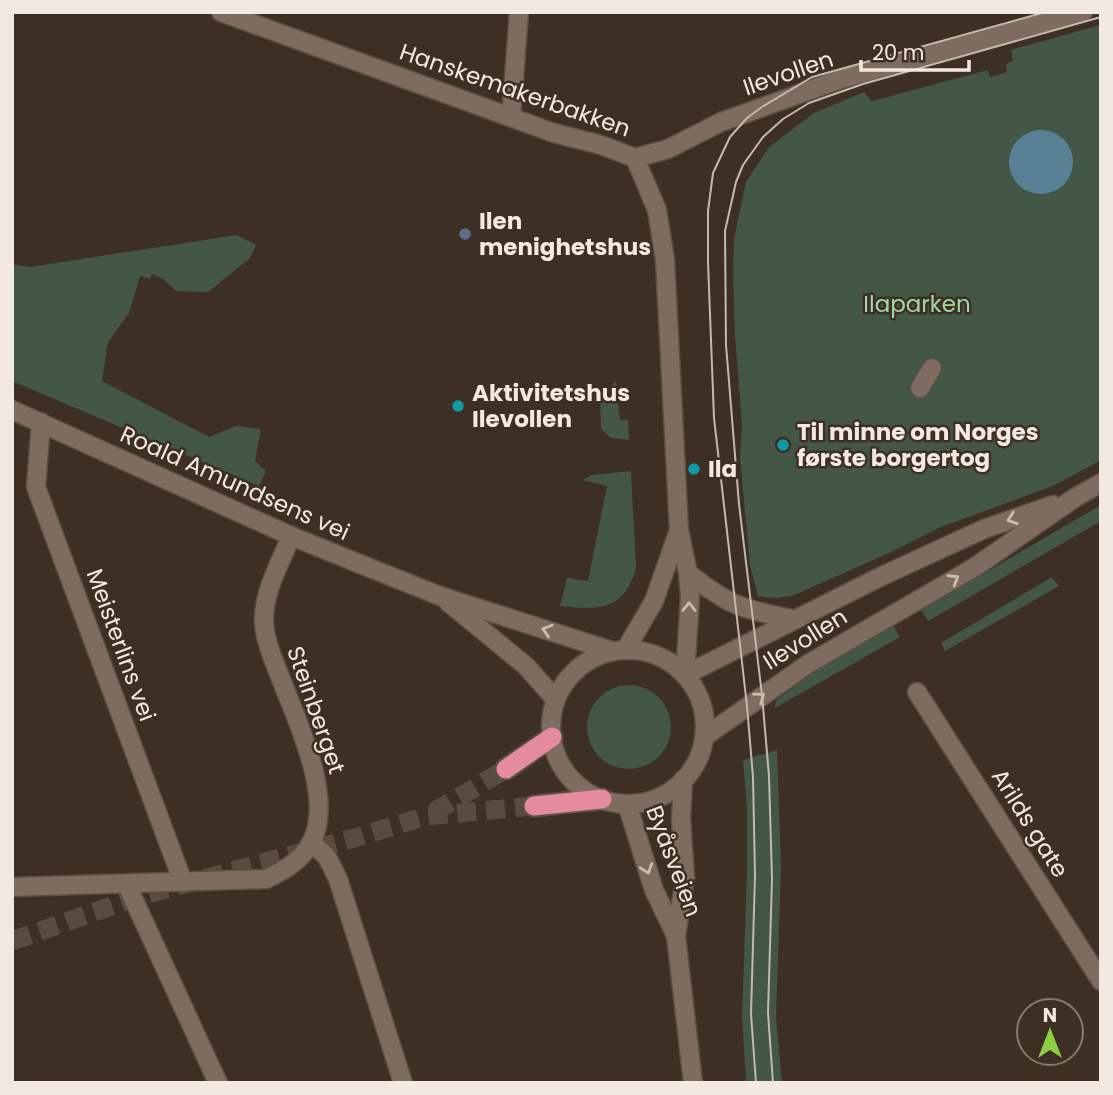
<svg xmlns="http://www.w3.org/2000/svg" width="1113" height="1095" font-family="Poppins,sans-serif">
<rect width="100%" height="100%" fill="#3e2f24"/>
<path fill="#445646" d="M1101,25V460L1053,486L941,527L889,553L792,596L773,598L758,596L750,565L740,458L742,425L735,336L733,272L734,239L740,210L746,182L769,147L814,113L864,92L872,101L988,70L990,77L1007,72L1006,64L1013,61L1011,50Z
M237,235L256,245L250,258L208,292L176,291L163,279L152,274L150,279L140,276L129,313L108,342L102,381L209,437L236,426L261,429L255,461L266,471L259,486L12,381V264L30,267Z
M616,381L620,420H628L629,440L611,438L601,429L600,396Z
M631,471L636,568C624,611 599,610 560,606L567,578L588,581L607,486L583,480L591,475Z
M1101,505V521L928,621L921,610Z
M1052,577L1059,586L945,651L941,643Z
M893,625L900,637L775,708L776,700L811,674Z
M587 727a42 42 0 1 1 84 0a42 42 0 1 1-84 0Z
M777,750L781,866L776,1017L782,1083L746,1081L742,1016L747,872V807L743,760Z"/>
<path fill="#598196" d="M1009 162a32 32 0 1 1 64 0a32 32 0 1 1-64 0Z"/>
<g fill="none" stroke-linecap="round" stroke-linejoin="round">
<path stroke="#594b40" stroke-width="19" stroke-dasharray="19 10" stroke-linecap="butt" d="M434,812L506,769
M12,941L140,896L354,838L427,816L534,806"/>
<defs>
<path id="pedestrian" d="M920,388L932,368"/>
<path id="minor" d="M221,12L554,133L601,145L635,158L668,149L721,122L841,79L1083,12
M511,117L519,12
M41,422L36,487L183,882
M917,692L1101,981
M311,842L327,857L338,879L403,1083
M127,885L218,1083
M12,887L266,879C283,871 301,861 311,843C335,799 297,721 281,679C274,661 265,642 264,622C263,592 280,564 291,536"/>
<path id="tertiary" d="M635,158L657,210L665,260L679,530L688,573L690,597L685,675
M12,410L291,536L365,566L440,596L612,651
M688,573C728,605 743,610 793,619
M448,602L526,666L556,700
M626,649L654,601L679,530"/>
<path id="secondary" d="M551 727a77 77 0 1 1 154 0a77 77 0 1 1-154 0Z
M685,675L882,576L984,529L1053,505
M704,737L808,664L975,567L1076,497L1101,483
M683,780L681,819L685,878L676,936L693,1083
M627,804L654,890L676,936"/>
<path id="trunk" d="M506,769L552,737
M534,806L602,799"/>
</defs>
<use href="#pedestrian" stroke="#5b4e43" stroke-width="21"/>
<use href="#minor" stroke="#5b4e43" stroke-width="21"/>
<use href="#tertiary" stroke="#5b4e43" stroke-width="21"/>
<use href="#secondary" stroke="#5b4e43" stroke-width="21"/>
<use href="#trunk" stroke="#5b4e43" stroke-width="23"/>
<use href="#pedestrian" stroke="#7d6c5f" stroke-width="18"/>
<use href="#minor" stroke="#7d6c5f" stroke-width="18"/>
<use href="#tertiary" stroke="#7d6c5f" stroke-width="18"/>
<use href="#secondary" stroke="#7d6c5f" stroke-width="18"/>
<use href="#trunk" stroke="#e48ba0" stroke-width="19"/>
<path stroke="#c4b9b0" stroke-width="2" d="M756,1083L751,1014L755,875L753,777L747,706L714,418L708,262V211L713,173L730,137L747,118L762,107L812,77L1046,12
M773,1083L768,1013L772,879L769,776L762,695L739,504L726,345L725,231L736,182L743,165L763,137L783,119L809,103L863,84L1101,17"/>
</g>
<defs><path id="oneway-chevron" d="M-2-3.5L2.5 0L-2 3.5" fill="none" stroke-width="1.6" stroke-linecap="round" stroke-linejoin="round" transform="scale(1.75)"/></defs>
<g stroke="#cabdb4">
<use href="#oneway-chevron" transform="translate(1012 519) rotate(161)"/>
<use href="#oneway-chevron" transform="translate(954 579) rotate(-31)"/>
<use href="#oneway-chevron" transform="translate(689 607) rotate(-90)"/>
<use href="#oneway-chevron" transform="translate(547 630) rotate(-162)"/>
<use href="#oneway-chevron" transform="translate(760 697) rotate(-36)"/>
<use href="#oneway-chevron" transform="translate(647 869) rotate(71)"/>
</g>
<circle fill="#5c6f8a" stroke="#3e2f24" stroke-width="2.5" cx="465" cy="234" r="7"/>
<g fill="#0f9aa8" stroke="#3e2f24" stroke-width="2.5">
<circle cx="458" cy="406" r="7"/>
<circle cx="783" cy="445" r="7"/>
<circle cx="694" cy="469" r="7"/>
</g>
<g text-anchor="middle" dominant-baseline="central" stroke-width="5" stroke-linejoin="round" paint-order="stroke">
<g font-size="23" fill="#f3e9e1" stroke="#3e2f24">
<text transform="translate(788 73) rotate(-19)">Ilevollen</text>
<text transform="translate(515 90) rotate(19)">Hanskemakerbakken</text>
<text transform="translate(235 483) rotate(24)">Roald Amundsens vei</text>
<text transform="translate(805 639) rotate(-32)">Ilevollen</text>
<text transform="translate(121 645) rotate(70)">Meisterlins vei</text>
<text transform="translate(316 710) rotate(71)">Steinberget</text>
<text transform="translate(1030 823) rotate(58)">Arilds gate</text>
<text transform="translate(674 861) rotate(69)">Byåsveien</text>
</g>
<g font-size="23" font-weight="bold" fill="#f3e9e1" stroke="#3e2f24" text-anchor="start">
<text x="479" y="221">Ilen<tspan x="479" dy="26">menighetshus</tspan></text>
<text x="472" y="393">Aktivitetshus<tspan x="472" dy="26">Ilevollen</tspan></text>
<text x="797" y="432">Til minne om Norges<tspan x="797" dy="26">første borgertog</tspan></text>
<text x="708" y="469">Ila</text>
</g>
<g font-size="23" fill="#a1d6a8" stroke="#3e2f24">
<text x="917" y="304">Ilaparken</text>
</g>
</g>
<rect width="1113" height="1095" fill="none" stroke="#f3e9e1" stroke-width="28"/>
<g transform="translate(1050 1032)"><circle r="33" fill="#3e2f24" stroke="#867970" stroke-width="2"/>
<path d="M0-5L12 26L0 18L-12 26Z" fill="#8ece43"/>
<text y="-10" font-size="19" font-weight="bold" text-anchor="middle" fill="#f3e9e1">N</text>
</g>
<path d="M861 60v10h108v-10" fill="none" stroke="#f3e9e1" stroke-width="3.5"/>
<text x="872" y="60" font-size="21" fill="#f3e9e1" stroke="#3e2f24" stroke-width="5" paint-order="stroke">20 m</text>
</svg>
